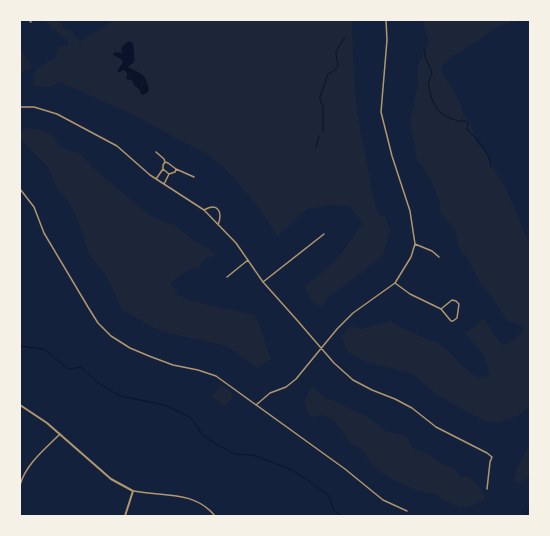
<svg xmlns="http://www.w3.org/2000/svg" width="550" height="536" font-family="Merriweather,serif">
<rect width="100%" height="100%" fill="#14213d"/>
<path fill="#1d2539" d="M42,20H59L66,30H71L73,32V36L78,39L80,42L110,23L108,20H352L353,59L357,113L375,205L379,213L385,216L390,231L383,255L367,268L362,273L327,298L322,307C309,300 310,299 305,286L308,283C332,268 346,248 361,226L362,222L357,215L349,206L332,205L307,209L277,236L258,206L229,173L210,156L129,113L60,82L50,87L33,86L35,70L57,56V50L61,46H67L68,42C64,37 60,35 56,30L51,29L50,24Z
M422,20H519L496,28L480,39L454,55L441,67L442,72L460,102L463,114L471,125L476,142L485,151L492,166L505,187L530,245V406C521,416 503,424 489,422C483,421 477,416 472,414C457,406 441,398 427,387C423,384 420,379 416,377C393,362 344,369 342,335L348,328L352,326L362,329L390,321C399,326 407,331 416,334C425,338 436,341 444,348C455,356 467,374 480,378V376L485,378L490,374L483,354L465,333L484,319L502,345C512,343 520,336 524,327L512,322H508L488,291L481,285L468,259L458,246L456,232L440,212V203L429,177L417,159L410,121L418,83V65L429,43Z
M20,47L22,49V52L26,59L28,60L32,68L20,73Z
M25,128L42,130L53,136L61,148L81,154L92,167L149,215L169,224L171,222L193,240L209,249L215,254L213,257H206L198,268C187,268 179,276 171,283L176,292L174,293L191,301L254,315L258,321L271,359L257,368L227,346L168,333L154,328L122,310L106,275L89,255L82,231L73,210L64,196L57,189L48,168L25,144L20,134Z
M221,384L234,395L225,407L212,397Z
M313,386L327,399L335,401L368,417L386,431L406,436L414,449L427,453L442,464L455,469L461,478L467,476C476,482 484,490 485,500L468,507H458L435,494L422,492L391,479L373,466L362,450L350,443L335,422L328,416L320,415L312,418C302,405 303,399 313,386Z
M530,446V477L517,483L514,480C516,466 522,457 530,446Z"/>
<path fill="#0b132b" d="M129,41L132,42C135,47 133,54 135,60L134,62L128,67C141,74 146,73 149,90L147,93L143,95L141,94L139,89L134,85L132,80L126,79C127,75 129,73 124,70L119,72L117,71L123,62L121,59L113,55L115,52L122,53L121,48L126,43Z"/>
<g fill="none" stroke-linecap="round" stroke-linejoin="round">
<path stroke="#0b132b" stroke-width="1" d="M424,50L425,52V57L432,72C432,76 429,78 429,81C428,84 429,88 430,91C432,105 440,116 455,120C460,122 464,120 468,122L467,129C477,139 490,153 491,167
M323,131V106L320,100V97L328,74C343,67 336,64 336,51L345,37
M316,147L319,136
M20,346L44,349L68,369L81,367L95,381L120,396L165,405L191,418L202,434L214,443L235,454L253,455L292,470L312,483L329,496L334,511L343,516
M524,516L530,508"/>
<path stroke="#b1986c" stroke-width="1.5" d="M29,20L31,22
M20,107H34L57,114L117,146L150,175L204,210L236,243L263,282L296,319L334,363L353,380L372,390L395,399L412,408L436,427L487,453L492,457L490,462L487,489
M156,152L164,159L165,162
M165,162L168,163L176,169L175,172L169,174L163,169V165Z
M176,169L194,177
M156,179L163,169
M164,184L169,174
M20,189L34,207L44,233L88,307L98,323L111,336L130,348L149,356L173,365L198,370L216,376L345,469L383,500L407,511
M204,210C218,202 223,212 218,225
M415,244L432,251L439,257
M227,277L248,260
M263,282L324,234
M395,283L410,294L441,309L451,321H453L457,318L459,304L456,301L452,300L441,309
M256,405L270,393L286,387L296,379L337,329L353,313L395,283L411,257L415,244L410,211L392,156L381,112L387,40L386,20
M20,485C26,464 45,449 60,434
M134,491C162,497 194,490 215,516"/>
<path stroke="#b1986c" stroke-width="2" d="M20,405L47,423L111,479L133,491L125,516"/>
</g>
<rect width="550" height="536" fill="none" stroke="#f6f1e7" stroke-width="42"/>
</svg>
